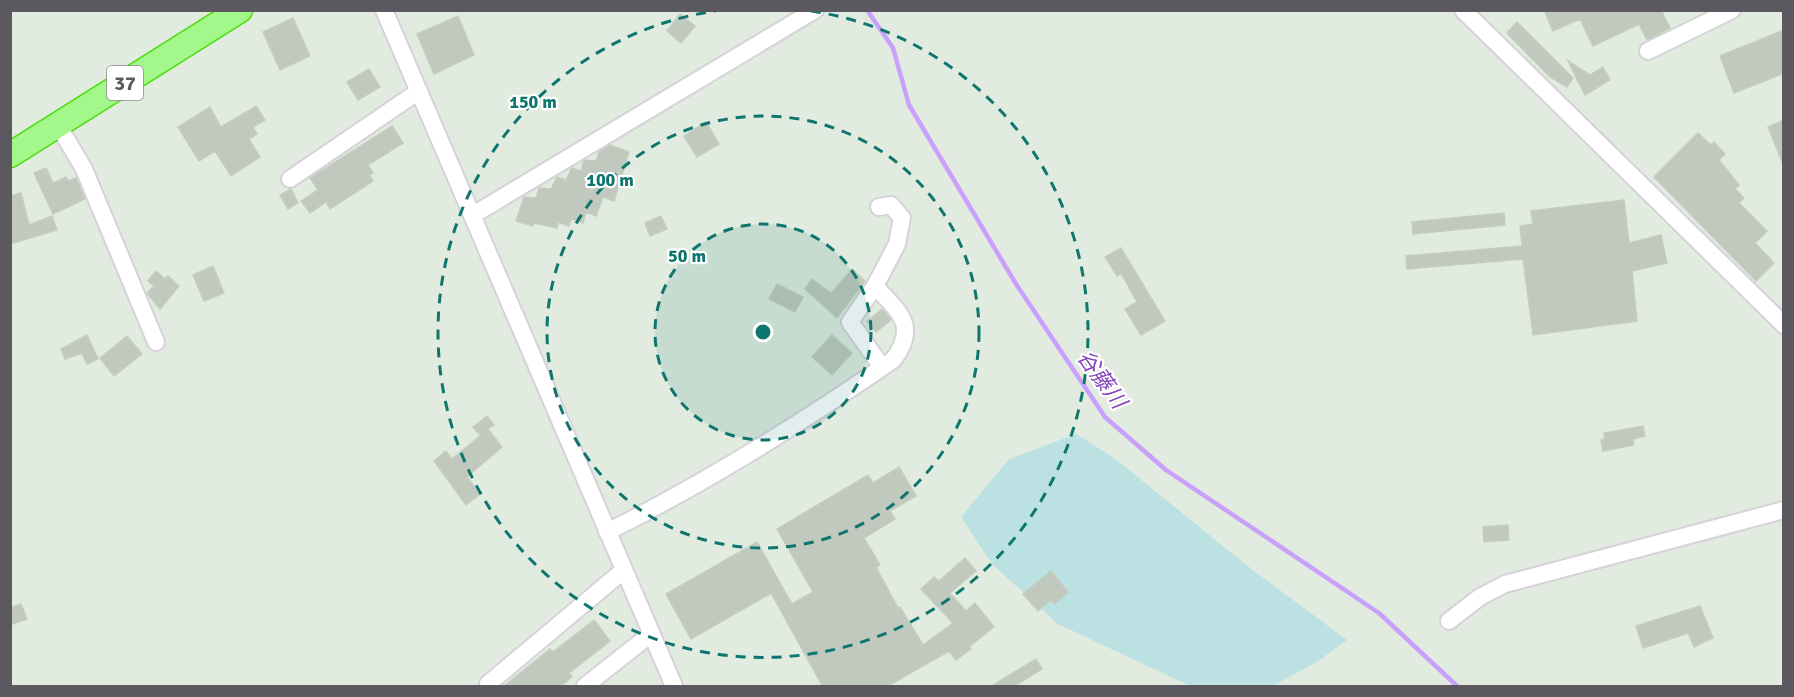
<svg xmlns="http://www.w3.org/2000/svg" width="1794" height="697" font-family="Signika,'Noto Sans JP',sans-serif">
<rect width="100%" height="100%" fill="#e1ebdf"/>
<path fill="#bce1e2" d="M1076,434L1114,458L1254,571L1347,640L1317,662L1272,686H1190L1058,624L992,564L961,517L1009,459Z"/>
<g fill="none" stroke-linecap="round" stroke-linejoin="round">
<path stroke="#c9a0fa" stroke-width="4.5" d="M867,10L893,48L909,105L1016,284L1105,417L1166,470L1379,613L1457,686"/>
</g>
<path fill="#c1c8be" stroke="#c3cfbe" stroke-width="1.5" d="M1544,10H1661L1670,28L1647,40L1639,24L1593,46L1580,19L1553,31Z
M680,14L695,26L681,43L667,31Z
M458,16L474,55L434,74L417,34Z
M293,18L310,56L280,70L263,32Z
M1517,22L1573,78L1567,87L1550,77L1507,33Z
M1784,30V73L1734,93L1720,56Z
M1568,61L1590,75L1603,67L1610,80L1585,95Z
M369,69L380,87L358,100L347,82Z
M256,106L265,120L253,127L257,134L249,139L260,157L231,176L215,151L199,161L178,127L210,107L221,127Z
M1784,120V164H1783L1768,127Z
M706,122L719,144L697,157L684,136Z
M392,126L403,143L368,165L373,173L369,175L373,181L330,209L326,202L310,213L301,201L318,190L310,178Z
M1698,133L1711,145L1714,142L1725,154L1719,160L1739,185L1735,189L1744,198L1739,203L1767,231L1755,243L1774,263L1756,281L1654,177Z
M610,145L629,152L614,201L603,197L596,216L586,212L583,223L571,219L569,226L558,222L557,228L534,223L533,226L516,221L524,197L536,198L539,188L551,189L557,177L566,180L572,168L581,171L584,160L596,161L599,152Z
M46,168L53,183L66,177L68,181L76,178L85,199L53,214L34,173Z
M291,189L298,203L288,209L280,195Z
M21,193L29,225L52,216L57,230L10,244V196Z
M1624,200L1629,243L1661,235L1667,263L1632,271L1637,321L1533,335L1523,259L1407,269L1406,256L1522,246L1520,226L1533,224L1531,211Z
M1504,213L1505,225L1413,234L1412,222Z
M661,216L667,229L650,236L645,223Z
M1121,248L1165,321L1141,335L1125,309L1137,302L1121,273L1117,276L1105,257Z
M213,266L224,293L204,301L193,275Z
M852,269L865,281L837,318L805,289L812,279L831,293Z
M156,271L165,279L168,276L179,286L160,309L147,293L154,286L148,281Z
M777,284L803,297L795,312L769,299Z
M882,309L891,320L876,332L867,321Z
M87,335L98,359L87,364L82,353L65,359L61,349Z
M832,335L852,353L832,375L812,357Z
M127,336L142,354L114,376L100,358Z
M487,416L494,425L488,429L502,447L467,477L480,494L466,505L434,461L446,451L452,459L486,431L480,435L473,427Z
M1643,426L1645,436L1633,439L1634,445L1603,451L1601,440L1605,439L1604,433Z
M899,467L916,496L890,511L895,519L864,538L880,565L876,567L898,608L900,607L923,645L953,623L921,589L934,577L939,581L965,558L976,571L950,593L966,611L975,603L994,627L969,647L971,649L956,660L949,651L886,687H823L771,593L691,639L666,594L757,542L792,604L813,592L777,529L868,475L873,483Z
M1508,525L1509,540L1484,542L1483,527Z
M1051,571L1068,592L1055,604L1051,600L1038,611L1023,594Z
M21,604L27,619L10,625V608Z
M1700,606L1713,638L1694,647L1688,633L1643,648L1636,626Z
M594,620L610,641L569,673L572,677L560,687H503L550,649L553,652Z
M1036,659L1042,669L1013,687H990Z"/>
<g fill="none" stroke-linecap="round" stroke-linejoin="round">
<defs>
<path id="minor" d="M384,10L674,686
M1463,10L1784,325
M1648,51L1732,10
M58,125L84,169L156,342
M290,179L419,91
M473,215L815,10
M875,286L850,322L882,367
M607,532C708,482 800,424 893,360C919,326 899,312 875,286L897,244L902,218L891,205L879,207
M1449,621L1480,597L1505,584L1784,510
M490,686L488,684L624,570
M585,686L651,634"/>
<path id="highway" d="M10,155L240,10"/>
</defs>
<use href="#minor" stroke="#d7d2d9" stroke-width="20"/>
<use href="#highway" stroke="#49de0b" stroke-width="27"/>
<use href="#minor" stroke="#fff" stroke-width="16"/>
<use href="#highway" stroke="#a4f78a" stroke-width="24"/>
</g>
<circle cx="763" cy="332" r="108" fill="#0f766e" fill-opacity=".12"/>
<g fill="none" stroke="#0f766e" stroke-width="3" stroke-dasharray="10 8">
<circle cx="763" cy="332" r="108"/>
<circle cx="763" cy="332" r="216"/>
<path d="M811 11A325 325 0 1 1 715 11"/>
</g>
<g text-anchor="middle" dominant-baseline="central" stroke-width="4.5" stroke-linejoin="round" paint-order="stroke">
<rect fill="#fff" stroke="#8d8a90" stroke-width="1.5" x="107" y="66" width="36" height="34" rx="4.5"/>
<g font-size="20" font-weight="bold" fill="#5c5860">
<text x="125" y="83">37</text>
</g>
<g font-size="22" font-style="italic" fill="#8445bb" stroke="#fff">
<text transform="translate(1102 379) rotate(54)">谷藤川</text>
</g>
</g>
<circle cx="763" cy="332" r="9" fill="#0f766e" stroke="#fff" stroke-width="3"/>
<g font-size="18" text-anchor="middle" font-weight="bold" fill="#0f766e" stroke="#fff" stroke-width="4.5" stroke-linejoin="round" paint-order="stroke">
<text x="533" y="108">150 m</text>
<text x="610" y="186">100 m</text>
<text x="687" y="262">50 m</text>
</g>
<rect width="1794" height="697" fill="none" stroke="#5c5860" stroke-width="24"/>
</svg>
